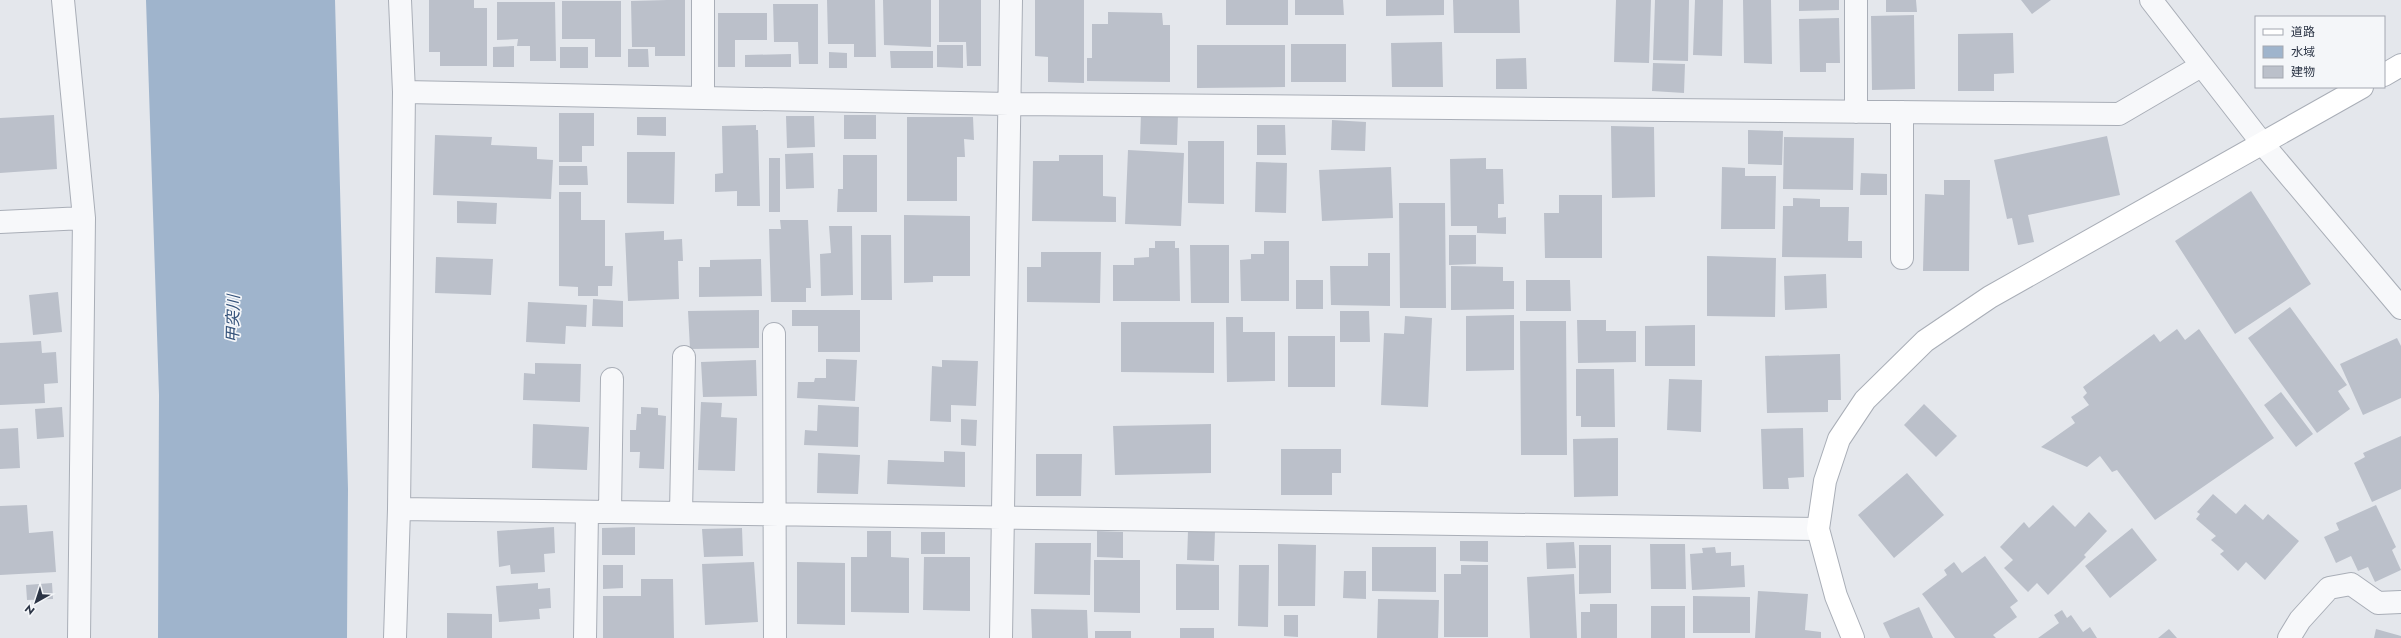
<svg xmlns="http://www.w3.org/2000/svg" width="2401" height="638" font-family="Jost,'Noto Sans JP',sans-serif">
<rect width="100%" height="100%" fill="#e4e7ec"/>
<path fill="#9fb4cc" d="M146,0H335L348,489L347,638H158L159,395Z"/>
<path fill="#bbc0ca" d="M429,0H474V8H487V66H440V52H429Z
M667,0H685V56H655V47H632L631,1Z
M827,0H875L876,57H854V44H828Z
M883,0H931V47L884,45Z
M939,0H981V66H967L966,42H939Z
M1035,0H1084V83L1048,82V57L1035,56Z
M1226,0H1288V25H1226Z
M1295,0H1343L1344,15H1295Z
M1386,0H1444V15L1386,16Z
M1453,0H1519L1520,33H1454Z
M1616,0H1651L1649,63L1614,62Z
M1655,0H1689L1688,61L1653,60Z
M1695,0H1723L1722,56L1693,55Z
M1743,0H1771L1772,64L1744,63Z
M1799,0H1839V10L1799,11Z
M1886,0H1916L1917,12H1886Z
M2021,0H2051L2032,14Z
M562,1H621V57H595V39H562Z
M497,2H555L556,61H530V46H517L518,39L497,40Z
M773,4H818V64H799L798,42H774Z
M1108,12L1162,13L1163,25H1170V82L1087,81V58H1092V24H1108Z
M718,13H767V40H735V67H718Z
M1914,15L1915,89L1872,90L1871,16Z
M1839,18L1840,63H1826V72H1800L1799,19Z
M2013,33L2014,73L1994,74V91H1958V34Z
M1442,42L1443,87H1392L1391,43Z
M1291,44H1346V82H1291Z
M937,45H963V68L937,67Z
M1197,45H1285V87L1197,88Z
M514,46V67H493V47Z
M560,47H588V68H560Z
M628,49H648L649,67H628Z
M890,51H933V68H891Z
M829,52L847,53V68H829Z
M791,54V67H745V55Z
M1526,58L1527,89H1496V59Z
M1653,63L1685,64L1684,93L1652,91Z
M559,113H594V146H582V162H559Z
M1141,113L1178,114L1177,145L1140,144Z
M54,115L57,169L0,173V118Z
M844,115H876V139H844Z
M786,116H814L815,147L787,148Z
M637,117H666V136L637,135Z
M907,117H973L974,140L964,139L965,157H957V201H907Z
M1332,120L1366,122L1365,151L1331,150Z
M756,125V130H758L760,206H737V191L715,192V174L723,173L722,126Z
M1257,125H1285L1286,155H1257Z
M1611,126L1654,127L1655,197L1612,198Z
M1748,130L1783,131L1782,165L1748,164Z
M435,135L492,137L491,145L537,147V159L553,160L551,199L433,195Z
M2107,136L2120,195L2028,215L2034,242L2018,245L2012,218L2007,219L1994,160Z
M1784,137L1854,138L1853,190L1783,189Z
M1188,141H1224V204L1188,203Z
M1128,150L1184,153L1181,226L1125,224Z
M627,152H675L674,204L627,203Z
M813,153L814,188L786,189L785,154Z
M843,155H877V212H837L838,189H843Z
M1059,155H1103V196L1116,197V222L1032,221L1033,161H1059Z
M769,158H780V212H769Z
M1486,158V169H1503L1504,204H1498V218L1506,217V234L1477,233V226H1451L1450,159Z
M1256,162L1287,163L1286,213L1255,212Z
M559,166H587L588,185H559Z
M1391,167L1393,218L1322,221L1319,170Z
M1722,167L1745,168V176H1776L1775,229H1721Z
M1861,173L1887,174V195H1860Z
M1944,180H1970L1969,271H1923L1925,194L1944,195Z
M2251,191L2311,284L2235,334L2175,241Z
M559,192H581V220H605V266H613L612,286H598V296H578V287L559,286Z
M1559,195H1602V258H1545L1544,213H1559Z
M1793,198L1820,199V207H1849L1848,241H1862V258L1782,257L1783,206H1793Z
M457,201L497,203L496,224L457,223Z
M1399,203H1445L1446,308H1400Z
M904,215L970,216V276H933V282L904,283Z
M780,220H808L811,288H806V302H771L769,229H781Z
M829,226H852L853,295L821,296L820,254L831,253Z
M664,231V240L682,239L683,261H678L679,299L628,301L625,233Z
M861,235H891L892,300H861Z
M1449,235H1476V264L1449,265Z
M1155,241H1175V248H1179L1180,301H1113V265H1134V258L1149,257V248H1155Z
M1264,241H1289V301H1241L1240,260L1251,259V254H1264Z
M1190,245H1229V303H1191Z
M1041,252H1101L1100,303L1027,302V267H1041Z
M1368,253H1390V306L1331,305L1330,266H1368Z
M1707,256L1776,258L1775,317L1707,316Z
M436,257L493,259L491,295L435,293Z
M761,259L762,296L699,297V267H710V260Z
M1451,266L1503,267V281H1514V309L1451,310Z
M1826,274L1827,308L1785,310L1784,276Z
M1296,280H1323V309H1296Z
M1526,280H1570L1571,311H1526Z
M58,292L62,332L33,335L29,295Z
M593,299L623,301V327L592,326Z
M528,302L587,305L586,327L566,326L565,344L526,342Z
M2290,307L2347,385L2338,391L2350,409L2317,433L2248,338Z
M759,310V348L690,349L688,311Z
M792,310H860V352H818V326H792Z
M1340,311H1369L1370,342H1340Z
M1514,315V370L1466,371V316Z
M1405,316L1432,318L1428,407L1381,405L1384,333L1404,334Z
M1226,317H1243V332H1275V381L1227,382Z
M1577,320H1606V331H1636V362L1578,363Z
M1520,321H1566L1567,455H1521Z
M1121,322H1214V373L1121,372Z
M1695,325V366H1645V326Z
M2177,329L2185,340L2199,329L2274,438L2155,520L2117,470L2112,472L2100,456L2087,467L2041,447L2075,423L2071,417L2089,405L2083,397L2087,393L2083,387L2154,334L2160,342Z
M1288,336H1335V387H1288Z
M2397,338L2401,346V398L2363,415L2340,364Z
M41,341L42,353L56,352L58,383L44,384L45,403L0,405V343Z
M1840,354L1841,400H1828V412L1767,413L1765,356Z
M826,359L857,360L855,401L797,398L798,382H814L815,378H826Z
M756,360L757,396L703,397L701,362Z
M942,360L978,361L976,406L951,405V422L930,421L932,366L942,367Z
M535,363L581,364L580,402L523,400L524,373L535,374Z
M1576,369H1614L1615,427H1581V416H1576Z
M1669,379L1702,380L1701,432L1667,430Z
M2281,392L2313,434L2296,447L2264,405Z
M701,402L722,403L721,417L737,418L735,471L698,470Z
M1924,404L1957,436L1936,457L1904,425Z
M818,405L859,407L858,447L804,445L805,430L817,431Z
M62,407L64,437L37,439L35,409Z
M641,407L658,408V415L666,416L664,469L639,468L640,452H630V430H636L637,414H641Z
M961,419L977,420L976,446L961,445Z
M533,424L589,427L587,470L532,468Z
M1211,424V473L1115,475L1113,426Z
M18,428L20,468L0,469V429Z
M1803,428L1804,477L1788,478L1789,489H1763L1761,429Z
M2401,436V489L2372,502L2354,463L2365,457L2363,453Z
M1618,438V496L1574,497L1573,439Z
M1281,449H1341V473H1332V495H1281Z
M944,451L965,452V487L887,484L888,460L944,462Z
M818,453L860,455L858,494L817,493Z
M1036,454H1082L1081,496H1036Z
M1907,473L1944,515L1894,558L1858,515Z
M2213,494L2236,514L2245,504L2263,520L2268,514L2299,541L2265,580L2246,562L2238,571L2220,554L2224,551L2211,540L2216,536L2196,519L2200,514L2197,512Z
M27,505L29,533L53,531L56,572L0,575V506Z
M2053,505L2075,527L2089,512L2107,531L2084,555L2086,557L2048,595L2037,583L2028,592L2004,568L2013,560L2000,547L2024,522L2029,528Z
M2376,505L2396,547L2392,550L2401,570L2375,582L2368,567L2358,571L2351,556L2336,563L2324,537L2339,530L2336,523Z
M554,527L555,553L544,554L545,572L511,574L510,565L499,567L497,531Z
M635,527V555H602V528Z
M742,528L743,556L704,557L702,529Z
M2132,528L2157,560L2110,598L2085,566Z
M867,531H891V557L909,558V613L851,612V557H867Z
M1097,531L1123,532V558L1097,557Z
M1188,531H1215L1214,561L1187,560Z
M921,532H945V554H921Z
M1460,541H1488V562L1460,561Z
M1574,542L1576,568L1547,569L1546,543Z
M1035,543H1091L1090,595L1034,594Z
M1278,544L1316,545L1315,606H1278Z
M1650,544H1685L1686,589H1651Z
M1579,545H1611V593L1579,594Z
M1372,547H1436V592L1372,591Z
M1715,547L1716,553L1731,552V566L1744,565L1745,587L1692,590L1690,554L1703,553L1702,548Z
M1985,556L2018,601L2010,607L2017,617L1993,635L1996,638H1955L1922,594L1947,575L1944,570L1954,562L1962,573Z
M924,557H970V611L923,610Z
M1094,560H1140V613L1094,612Z
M754,562L758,622L705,625L702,564Z
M797,562L845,563V625L797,624Z
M1176,564L1219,565V610H1176Z
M603,565H623V588L603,589Z
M1239,565H1269L1268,627L1238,626Z
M1461,565H1488V637H1444V574H1461Z
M1344,571H1366V599L1343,598Z
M1574,574L1577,638H1530L1527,577Z
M641,579H673L674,638H603V596H641Z
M52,583L53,599L27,600L26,585Z
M538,583V589L550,588L551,608L539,609L540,619L499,622L496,586Z
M1758,591L1808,594L1805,630L1821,632V638H1755Z
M1693,596L1750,597V633H1693Z
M1378,599L1439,600L1438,638H1377Z
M1590,604H1617V638H1581V612H1590Z
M1651,606H1685V638H1651Z
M1919,607L1933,638H1890L1883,623Z
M1031,609L1087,610L1088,638H1032Z
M2062,610L2067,618L2071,615L2083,632L2090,627L2097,638H2038L2059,623L2054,615Z
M447,613L492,614V638H447Z
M1284,615H1298V637L1284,636Z
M1180,628H1214V638H1180Z
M2169,629L2177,638H2158Z
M2376,629L2401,636V638H2374Z
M1095,631H1131V638H1095Z"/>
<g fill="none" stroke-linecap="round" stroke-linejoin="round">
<defs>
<path id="street" d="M63,0L84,218L79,638
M2151,0L2262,143L2401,308
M404,92L1009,104L2119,114L2201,66
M703,97V0
M1856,112V0
M0,222L84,218
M1902,258V112
M774,334L775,638
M399,509L1818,529
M610,512L612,379
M681,513L684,357
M395,638L399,509L404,92L400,0
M585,638L587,512
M1001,638L1011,0
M2289,638L2300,620L2329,588L2351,584L2378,603L2401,602"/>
<path id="secondary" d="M2384,75L2401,65
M1853,638L1836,596L1818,529L1825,481L1839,439L1865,400L1925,341L1990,297L2362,87"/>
</defs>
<use href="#street" stroke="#a9aeb7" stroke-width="24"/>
<use href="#secondary" stroke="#a9aeb7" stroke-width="24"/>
<use href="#street" stroke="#f7f8fa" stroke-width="22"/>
<use href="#secondary" stroke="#fff" stroke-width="22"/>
</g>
<g text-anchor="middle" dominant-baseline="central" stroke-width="3.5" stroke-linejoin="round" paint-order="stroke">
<g font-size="16" font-style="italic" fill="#34527a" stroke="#f4f6f9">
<text transform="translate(233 319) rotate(-89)">甲突川</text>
</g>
</g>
<rect x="2255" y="16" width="130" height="72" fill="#f4f6f9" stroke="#a4a8b1"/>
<rect x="2263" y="29" width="20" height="6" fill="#ffffff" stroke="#a4a8b1"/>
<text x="2291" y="36" font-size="12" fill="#2b3445">道路</text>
<rect x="2263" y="46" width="20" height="12" fill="#9fb4cc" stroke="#a4a8b1"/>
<text x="2291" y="56" font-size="12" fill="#2b3445">水域</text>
<rect x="2263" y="66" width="20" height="12" fill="#bbc0ca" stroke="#a4a8b1"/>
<text x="2291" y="76" font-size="12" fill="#2b3445">建物</text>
<g transform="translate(36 602) rotate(219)" stroke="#f4f6f9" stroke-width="3" paint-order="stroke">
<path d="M0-3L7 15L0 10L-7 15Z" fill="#2b3445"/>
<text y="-6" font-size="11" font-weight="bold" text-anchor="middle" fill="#2b3445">N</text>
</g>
</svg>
